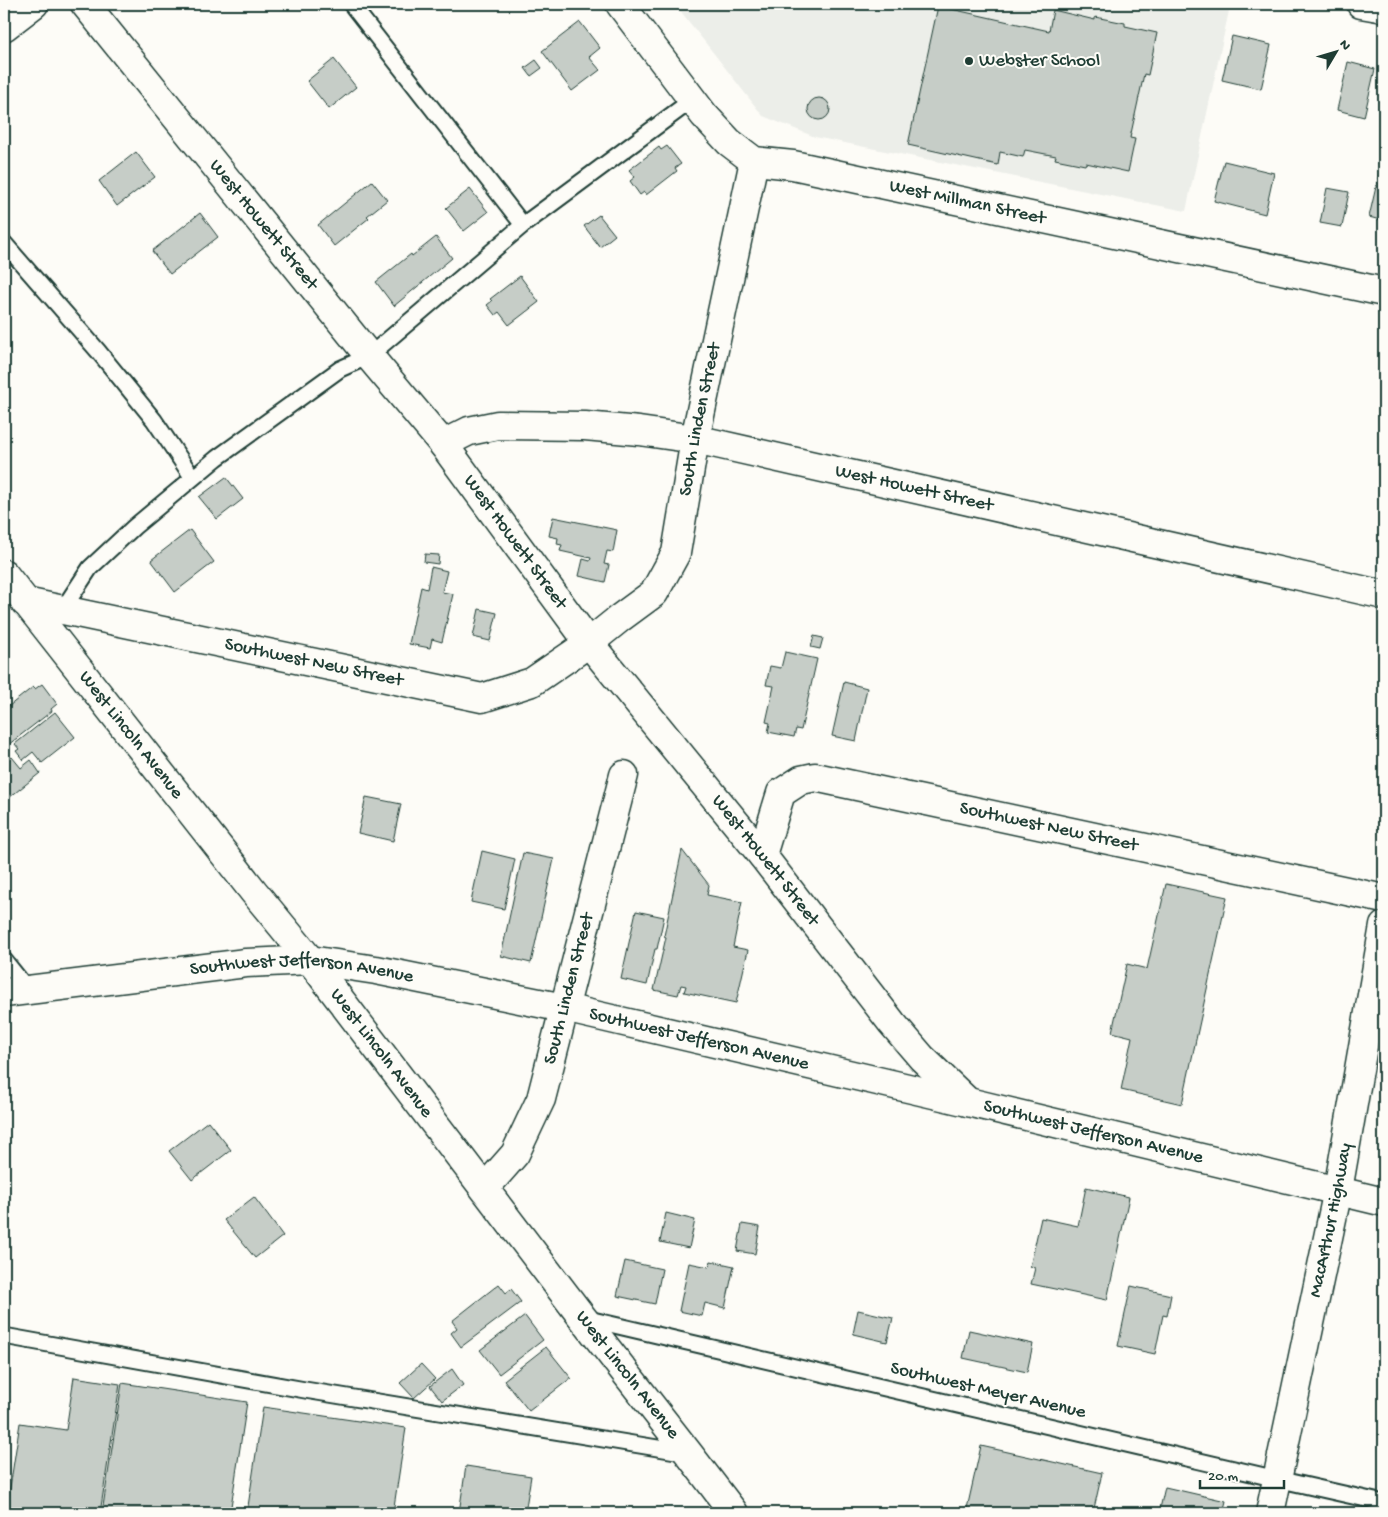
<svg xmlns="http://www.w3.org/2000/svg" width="1388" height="1517" font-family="'Gochi Hand',sans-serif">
<rect width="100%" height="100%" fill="#fdfcf7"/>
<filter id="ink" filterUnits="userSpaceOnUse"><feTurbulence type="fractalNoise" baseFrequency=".02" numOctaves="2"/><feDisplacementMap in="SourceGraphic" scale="10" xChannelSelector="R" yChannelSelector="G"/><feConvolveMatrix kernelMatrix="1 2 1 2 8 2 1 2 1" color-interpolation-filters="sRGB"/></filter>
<g filter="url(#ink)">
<path fill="#eceee9" d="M675,4H1219L1230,6L1186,211L815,137L763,116Z"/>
<path fill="#c6cdc7" stroke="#1f3d34" d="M938,6L1049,31L1053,10L1095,20V17L1125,23V26L1157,33L1148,75L1144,74L1130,138L1135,139L1128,172L1086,163L1085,165L1055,159L1056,156L1025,150L1023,157L1000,152L998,165L908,145Z
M580,22L600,48L589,57L600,70L572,91L542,51Z
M1232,36L1271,45L1261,89L1222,80Z
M334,59L356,87L329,109L307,81Z
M536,60L542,68L531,76L525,68Z
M1348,62L1375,69L1364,117L1337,110Z
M808 109a11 11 0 1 1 22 0a11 11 0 1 1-22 0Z
M667,146L681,164L675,168L677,171L646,195L644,192L640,195L630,181L635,177L629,170L659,147L661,150Z
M136,152L155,177L117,206L99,181Z
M1224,161L1274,173L1265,214L1214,201Z
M1379,174L1384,175V221L1369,217Z
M372,181L387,200L367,216L369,218L334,246L318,225Z
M1327,188L1349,192L1342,227L1320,223Z
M470,189L488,212L464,231L446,208Z
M200,213L218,237L170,274L152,251Z
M599,215L615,235L600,247L584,226Z
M436,237L452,258L394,306L376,282L411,254L412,256Z
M520,276L539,302L509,325L499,312L495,315L487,305L492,301L490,299Z
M226,477L243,499L217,519L199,497Z
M1384,477V498L1379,497Z
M553,517L617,530L613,552L607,551L604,564L609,565L605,582L579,576L583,559L590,561L591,558L560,551L562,545L557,544L558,538L549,536Z
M190,530L214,562L175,592L151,560Z
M425,554L439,555L438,564L424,562Z
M431,567L447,571L442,592L453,594L442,642L432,639L430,648L409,644L421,587L427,589Z
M479,609L497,613L490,641L473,637Z
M814,636L823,638L820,649L811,647Z
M785,652L817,659L801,730L796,729L794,737L768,732L770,723L766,722L774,686L766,685L770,666L781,668Z
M844,682L867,688L856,741L832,736Z
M42,684L57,704L51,709L52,711L4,748V710L33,687L35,689Z
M55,712L75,737L42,763L33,752L23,760L16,751L19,749L15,744Z
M12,757L21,768L31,760L40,773L10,797L4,789V763Z
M366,797L401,804L393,841L358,833Z
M682,850L709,885L707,895L742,902L733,947L748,950L736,1003L684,992L686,986L681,985L678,995L654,990L666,937L664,936Z
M482,851L515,859L504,909L471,902Z
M523,853L554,859L531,963L501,956Z
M1166,884L1227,897L1182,1104L1121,1090L1132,1037L1112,1032L1127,964L1147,969Z
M636,911L664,917L657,949H655L647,985L621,979Z
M208,1121L231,1150L192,1180L169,1151Z
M1086,1187L1129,1197L1107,1300L1031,1284L1035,1268L1030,1267L1041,1218L1078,1226Z
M254,1197L283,1236L255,1258L224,1220Z
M666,1213L695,1220L689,1248L660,1242Z
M742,1224L760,1227L755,1254L737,1251Z
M625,1261L662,1269L655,1304L617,1296Z
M711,1261L734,1266L725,1308L705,1303L702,1316L679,1311L689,1263L709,1267Z
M499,1284L506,1293L511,1289L521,1302L461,1347L451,1333L457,1328L452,1321Z
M1131,1286L1171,1295L1167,1316L1163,1315L1155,1354L1118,1346Z
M858,1310L893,1318L887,1342L853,1334Z
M525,1316L543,1340L499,1374L480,1350Z
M969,1330L1033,1344L1027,1372L963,1358Z
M546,1347L571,1378L529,1411L504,1380Z
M421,1364L435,1379L414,1398L400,1383Z
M452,1369L463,1385L442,1401L430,1386Z
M74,1377L120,1384L100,1513H6L20,1423L66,1430Z
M122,1383L247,1402L230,1513H102Z
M263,1407L406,1428L393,1513H247Z
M981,1446L1102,1473L1093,1513H966Z
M466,1466L531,1476L525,1513H459Z
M1165,1487L1226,1501L1223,1513H1159Z
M654,1510L676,1513H654Z"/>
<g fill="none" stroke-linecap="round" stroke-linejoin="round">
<defs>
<path id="service" d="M351,4L523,225
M4,243L98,351L154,420L193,478
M63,609L90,568L134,527L217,458L340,369L369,356L523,225L692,100
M4,960L28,990
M584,1318L1277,1479L1384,1503
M4,1336L305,1390L688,1453"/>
<g id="minor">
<path id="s1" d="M620,4L704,115L729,142L754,161L793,165L1384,292"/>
<path d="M1361,4L1384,8"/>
<path d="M4,27L34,4"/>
<path id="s2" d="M443,444L469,431L498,425L585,426L639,431L695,439L1384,595"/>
<path id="s3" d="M25,602L482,698L532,682L589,643L620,618L654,593L676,553L695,439L754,161"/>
<path id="s4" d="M762,855L781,793L801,780L815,777L1384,899"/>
<path id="s5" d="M485,1188L515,1154L541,1099L624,775"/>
</g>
<g id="secondary">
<path id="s6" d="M85,4L369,356L443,444L589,643L762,855L892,1023L922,1058L968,1102"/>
<path id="s7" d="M4,574L254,892L310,960L582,1317L689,1454L734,1513"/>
<path id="s8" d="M4,993L246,963L310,960L376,970L564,1008L968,1102L1384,1202"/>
<path id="s9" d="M1270,1513L1338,1190L1384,926"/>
</g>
</defs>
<use href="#service" stroke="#1f3d34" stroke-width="19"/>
<use href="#minor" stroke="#1f3d34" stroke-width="31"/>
<use href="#secondary" stroke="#1f3d34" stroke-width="31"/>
<use href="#service" stroke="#fdfcf7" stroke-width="15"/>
<use href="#minor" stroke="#fdfcf7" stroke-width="28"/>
<use href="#secondary" stroke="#fdfcf7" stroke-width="28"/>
</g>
</g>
<circle fill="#1f3d34" stroke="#fdfcf7" stroke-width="2" cx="969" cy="61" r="5"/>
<g text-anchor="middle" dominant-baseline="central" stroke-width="4" stroke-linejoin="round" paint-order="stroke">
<g font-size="19" fill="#1f3d34" stroke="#fdfcf7" text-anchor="start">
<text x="979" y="61">Webster School</text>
</g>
<g font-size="19" fill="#1f3d34" stroke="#fdfcf7">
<text stroke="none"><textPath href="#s1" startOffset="425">West Millman Street</textPath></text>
<text stroke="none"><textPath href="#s6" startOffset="284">West Howett Street</textPath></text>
<text stroke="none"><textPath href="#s3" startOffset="852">South Linden Street</textPath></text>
<text stroke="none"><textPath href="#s2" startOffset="481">West Howett Street</textPath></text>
<text stroke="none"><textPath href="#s6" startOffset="689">West Howett Street</textPath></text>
<text stroke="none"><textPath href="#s3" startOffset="295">Southwest New Street</textPath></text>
<text stroke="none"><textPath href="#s7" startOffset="205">West Lincoln Avenue</textPath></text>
<text stroke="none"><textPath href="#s4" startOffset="342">Southwest New Street</textPath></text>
<text stroke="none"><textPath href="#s6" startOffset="1094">West Howett Street</textPath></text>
<text stroke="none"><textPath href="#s8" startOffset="300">Southwest Jefferson Avenue</textPath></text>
<text stroke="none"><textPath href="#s5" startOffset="220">South Linden Street</textPath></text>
<text stroke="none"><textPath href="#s8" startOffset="705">Southwest Jefferson Avenue</textPath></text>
<text stroke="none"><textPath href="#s7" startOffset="610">West Lincoln Avenue</textPath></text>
<text stroke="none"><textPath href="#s8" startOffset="1110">Southwest Jefferson Avenue</textPath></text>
<text stroke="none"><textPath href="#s9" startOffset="299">MacArthur Highway</textPath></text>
<text stroke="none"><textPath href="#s7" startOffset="1015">West Lincoln Avenue</textPath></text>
<text transform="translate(988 1391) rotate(13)">Southwest Meyer Avenue</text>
</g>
</g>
<rect width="1388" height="1517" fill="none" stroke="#fdfcf7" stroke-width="20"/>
<rect x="10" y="10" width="1368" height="1497" fill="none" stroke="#1f3d34" stroke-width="2" filter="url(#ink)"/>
<g transform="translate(1336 52) rotate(52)" stroke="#fdfcf7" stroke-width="4" paint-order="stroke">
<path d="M0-4L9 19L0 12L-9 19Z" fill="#1f3d34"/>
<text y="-8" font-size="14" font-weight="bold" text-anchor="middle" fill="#1f3d34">N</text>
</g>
<path d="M1200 1480v8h84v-8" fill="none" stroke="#1f3d34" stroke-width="2.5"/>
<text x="1208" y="1480" font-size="15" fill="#1f3d34" stroke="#fdfcf7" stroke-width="4" paint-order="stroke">20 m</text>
</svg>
